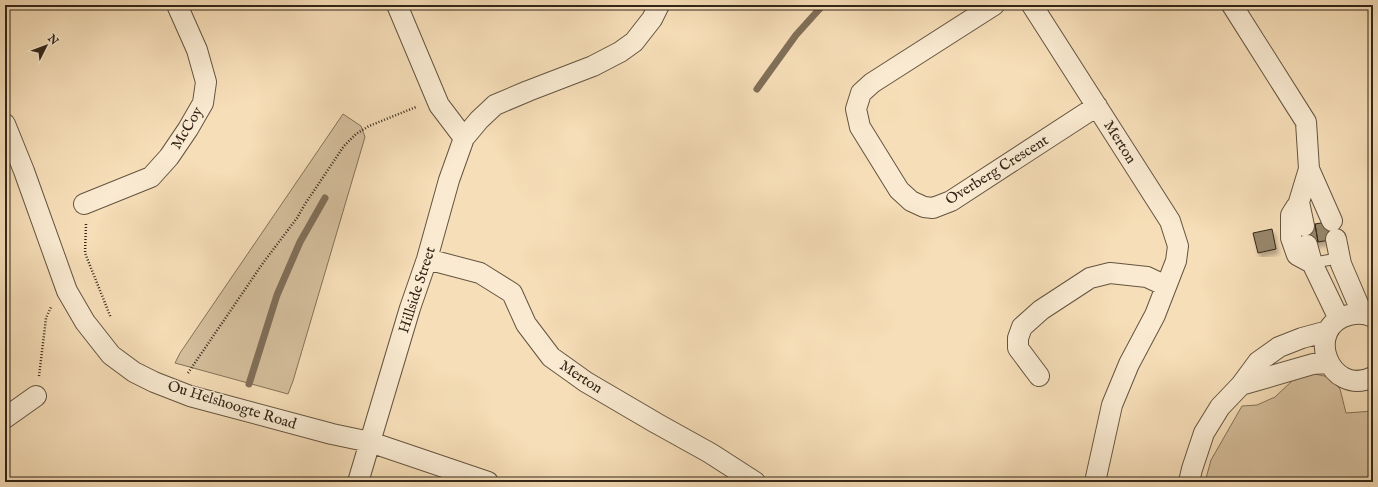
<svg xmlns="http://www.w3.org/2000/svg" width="1378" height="487" font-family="'IM FELL English',serif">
<defs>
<filter id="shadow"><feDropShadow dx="2.5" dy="4.5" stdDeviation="2" flood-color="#0004"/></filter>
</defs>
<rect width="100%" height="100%" fill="#f6deb8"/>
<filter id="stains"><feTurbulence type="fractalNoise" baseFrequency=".005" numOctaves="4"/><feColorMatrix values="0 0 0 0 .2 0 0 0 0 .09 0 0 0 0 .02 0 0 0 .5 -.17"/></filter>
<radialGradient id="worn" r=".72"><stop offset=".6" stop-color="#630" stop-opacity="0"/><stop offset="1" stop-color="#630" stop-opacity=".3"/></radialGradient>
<path fill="#d5bf9d" stroke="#84725a" d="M343,114L361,126L365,137L293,381L288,394L175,363L180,353Z
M1310,373L1329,377L1340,389L1346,413L1373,411V482H1205L1211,460L1242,406L1257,405L1275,397L1293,380Z"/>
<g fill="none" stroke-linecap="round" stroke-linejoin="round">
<path stroke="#806f58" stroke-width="7" d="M757,89L796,35L823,5
M249,384L277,295L300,242L325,198"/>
</g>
<path fill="#98866b" stroke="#332618" filter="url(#shadow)" d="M1327,222L1330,240L1318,242L1315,224Z
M1315,224L1318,242L1302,245L1299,227Z
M1272,229L1276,249L1258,253L1253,233Z"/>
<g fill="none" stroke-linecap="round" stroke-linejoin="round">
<defs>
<path id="service" d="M1312,263L1340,258"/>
<path id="minor" d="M397,5L439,105L464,138
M994,5L872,83L861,93L856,109L860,127L899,190L911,201L924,207L933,208L951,201L1097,106
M1032,5L1170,221L1178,246L1176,261L1155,315L1129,364L1112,405L1095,482
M1232,5L1306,122L1309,169L1299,202L1304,226
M5,124L24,171L67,291L85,322L111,355L134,372L154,382L190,396L332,434L370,442L488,482
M1309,169L1332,221
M84,204L151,177L169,157L188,129L203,103L206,82L197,50L177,5
M1296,207L1291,215V238L1297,255L1310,262
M1336,239L1341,264L1362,313
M1307,245L1312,263L1339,319
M427,259L480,273L512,293L526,324L551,357L586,382L656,423L710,453L755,482
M1373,317C1365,313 1357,313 1349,315C1303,327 1329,398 1373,377
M1039,376L1018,348V338L1022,327L1041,310L1090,278L1110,273L1147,277L1166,286
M1241,385L1313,364L1328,363
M5,418L36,396
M358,482L410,308L427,259L449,180L464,138L479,120L495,105L528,91L593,66L620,52L634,42L652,19L659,5
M1189,482L1192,469L1204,433L1220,407L1241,385L1258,362L1279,347L1302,338L1328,331"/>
</defs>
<use href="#service" stroke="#645440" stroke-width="12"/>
<use href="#minor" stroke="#645440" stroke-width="22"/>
<path stroke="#332618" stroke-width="2.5" stroke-dasharray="1 2" stroke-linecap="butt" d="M86,224L85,253L111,318
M188,373L263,263L297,218L305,204L344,146L356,134L369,126L416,107
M39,376L46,318L51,307"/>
<use href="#service" stroke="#f9ead1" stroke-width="10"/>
<use href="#minor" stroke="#f9ead1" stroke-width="20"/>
</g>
<g text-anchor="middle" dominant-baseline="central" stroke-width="3" stroke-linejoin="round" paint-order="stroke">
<g font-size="15" fill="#332618" stroke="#f9ead1">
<text transform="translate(187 128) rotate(-59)">McCoy</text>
<text transform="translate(1120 142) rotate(58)">Merton</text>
<text transform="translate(997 170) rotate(-32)">Overberg Crescent</text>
<text transform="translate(417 290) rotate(-72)">Hillside Street</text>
<text transform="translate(581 377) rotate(33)">Merton</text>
<text transform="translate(232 405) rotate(17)">Ou Helshoogte Road</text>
</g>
</g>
<rect width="1378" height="487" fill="none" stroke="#f6deb8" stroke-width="20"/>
<rect x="6" y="6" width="1366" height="475" fill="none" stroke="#332618" stroke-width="2"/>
<rect x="10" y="10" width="1358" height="467" fill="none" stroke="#332618"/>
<g transform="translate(46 46) rotate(48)" stroke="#f9ead1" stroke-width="3" paint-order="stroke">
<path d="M0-3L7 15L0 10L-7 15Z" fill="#332618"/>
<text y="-6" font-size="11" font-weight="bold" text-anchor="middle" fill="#332618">N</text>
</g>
<rect width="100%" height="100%" filter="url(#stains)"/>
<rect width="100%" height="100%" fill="url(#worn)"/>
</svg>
